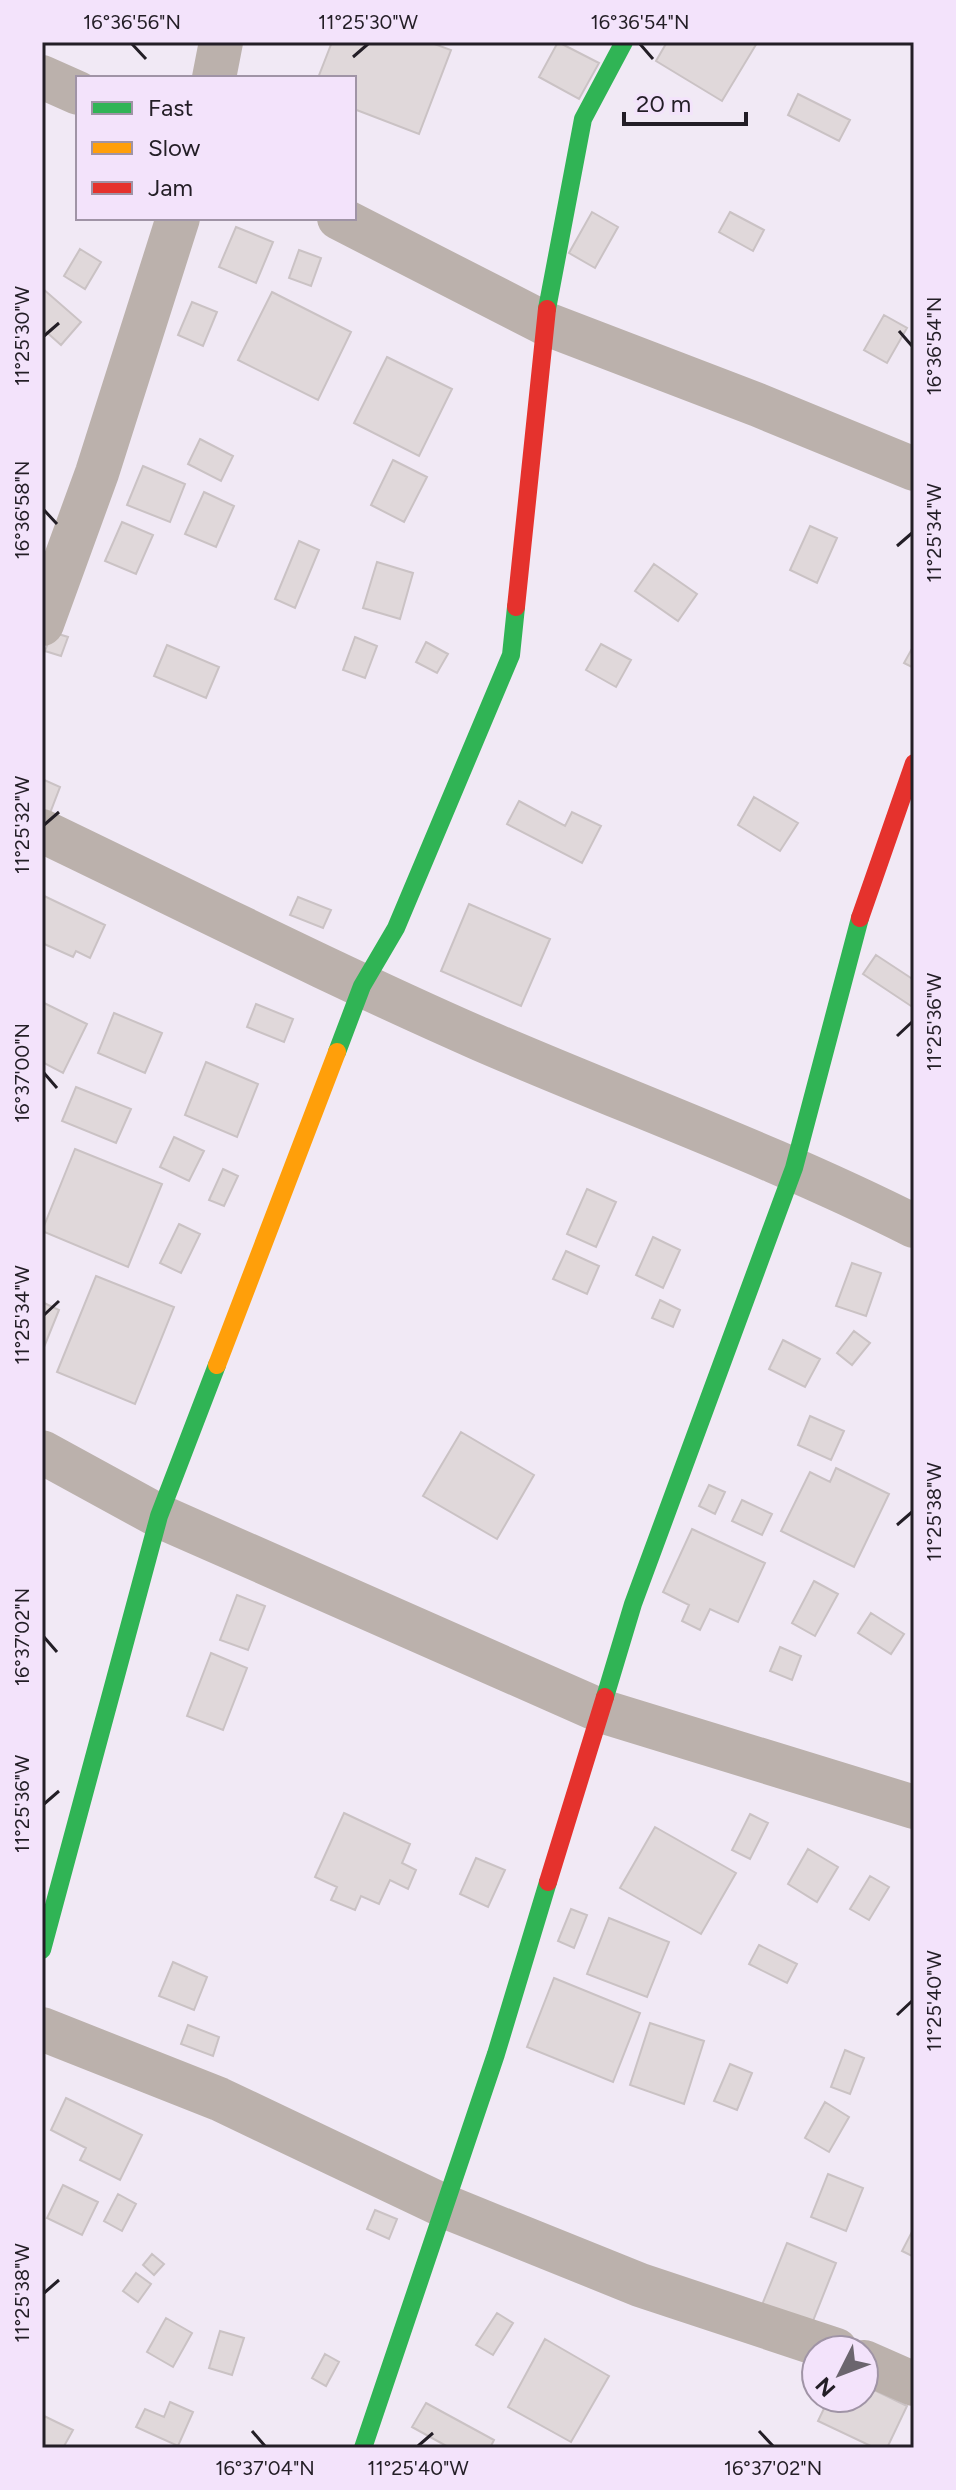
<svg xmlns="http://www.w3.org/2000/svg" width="956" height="2490" font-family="Figtree,sans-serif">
<rect width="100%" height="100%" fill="#f1e9f5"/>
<path fill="#e0d8da" stroke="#cac2c4" stroke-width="2" d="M332,42H429L451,50L419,134L354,109V78H318Z
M558,42L599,63L579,99L539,77Z
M667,42H755L757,43L722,101L656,61Z
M798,94L850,120L839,141L788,115Z
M592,212L618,227L595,268L569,253Z
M730,212L764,230L753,251L719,232Z
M236,227L273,242L256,283L219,267Z
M80,249L101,262L85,289L64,276Z
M299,250L321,258L311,286L289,278Z
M42,288L81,322L61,345L42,328Z
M272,292L351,332L318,400L238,360Z
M192,302L217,312L203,346L178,335Z
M884,315L907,328L887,363L864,350Z
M387,357L452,389L419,456L354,423Z
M200,439L233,456L221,481L188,464Z
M393,460L427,477L404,522L371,505Z
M143,466L185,484L170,522L127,505Z
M204,492L234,506L216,547L185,534Z
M122,522L153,535L136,574L105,561Z
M810,526L837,538L817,583L790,570Z
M299,541L319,550L295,608L275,599Z
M377,562L413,573L400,619L363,608Z
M654,564L697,594L678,621L635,591Z
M52,632L68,637L61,656L45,651Z
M355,637L377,646L365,678L343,670Z
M426,642L448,654L437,673L416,662Z
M601,644L631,660L616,687L586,670Z
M167,645L219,667L206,698L154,676Z
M914,645V665L912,667L904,663Z
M42,779L60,787L50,813L42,809Z
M754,797L798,823L780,851L738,825Z
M519,801L565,826L572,812L601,826L582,863L507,824Z
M42,895L105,925L90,958L76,951L73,957L42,943Z
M298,897L331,910L323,928L290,915Z
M469,904L550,939L521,1006L441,971Z
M876,955L914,980V1008L863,974Z
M42,1002L87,1024L63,1073L42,1062Z
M256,1004L293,1019L284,1042L247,1027Z
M114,1013L162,1033L145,1073L98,1053Z
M206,1062L258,1084L237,1137L185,1115Z
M76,1087L131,1109L116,1143L62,1121Z
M174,1137L204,1151L189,1181L160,1167Z
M75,1149L162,1184L128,1267L42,1231Z
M223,1169L238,1176L224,1206L209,1200Z
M587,1189L616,1202L596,1247L567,1234Z
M179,1224L200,1234L181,1273L160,1263Z
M653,1237L680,1250L663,1288L636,1275Z
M566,1251L599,1266L587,1294L553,1279Z
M852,1263L881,1273L866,1316L836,1306Z
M96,1276L174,1307L135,1404L57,1372Z
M660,1300L680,1310L673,1327L652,1318Z
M42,1302L59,1310L42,1352Z
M854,1331L870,1343L852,1365L837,1353Z
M783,1340L820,1359L805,1387L769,1369Z
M810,1416L844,1431L831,1460L798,1445Z
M461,1432L534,1475L497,1539L423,1496Z
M836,1468L889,1494L854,1567L781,1531L810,1472L830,1482Z
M709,1485L725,1492L715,1514L699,1506Z
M742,1500L772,1514L762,1535L732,1521Z
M692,1529L765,1563L738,1622L710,1609L700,1630L682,1621L689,1605L663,1592Z
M814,1581L838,1594L815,1636L792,1623Z
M237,1595L265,1606L248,1650L220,1640Z
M871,1613L904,1634L891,1654L858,1633Z
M780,1647L801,1656L792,1680L770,1671Z
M211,1653L247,1668L223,1730L187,1716Z
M344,1813L410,1844L402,1863L416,1870L408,1889L390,1880L379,1904L361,1896L355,1910L331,1900L337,1887L315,1877Z
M750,1814L768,1823L750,1859L732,1850Z
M655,1827L736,1873L701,1934L620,1888Z
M808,1849L838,1867L817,1902L788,1884Z
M476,1858L505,1870L488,1907L460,1894Z
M870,1876L889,1887L869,1920L850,1909Z
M571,1909L587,1915L574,1948L558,1941Z
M609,1918L669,1942L647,1997L587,1974Z
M759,1945L797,1964L787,1983L749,1964Z
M173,1962L207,1977L194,2010L159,1996Z
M554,1978L640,2013L613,2082L527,2047Z
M650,2023L704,2041L684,2104L630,2085Z
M188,2025L219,2037L213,2056L181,2044Z
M845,2050L864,2058L850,2094L831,2087Z
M730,2064L752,2073L737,2110L714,2101Z
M66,2098L142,2135L120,2180L80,2160L86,2148L51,2130Z
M825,2102L849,2117L829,2152L805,2138Z
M828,2174L863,2188L846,2231L811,2217Z
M63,2185L98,2202L82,2235L47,2218Z
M118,2194L136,2204L122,2231L104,2221Z
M375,2210L397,2219L389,2239L367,2229Z
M914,2228V2257L902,2251Z
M787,2243L836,2263L811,2326L762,2305Z
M152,2254L164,2264L154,2275L143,2265Z
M136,2273L151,2284L138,2302L123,2291Z
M497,2313L513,2323L493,2355L476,2345Z
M166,2318L192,2333L173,2367L147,2352Z
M220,2331L244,2338L232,2375L209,2368Z
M545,2339L609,2376L571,2442L508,2407Z
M325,2354L339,2362L326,2386L312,2378Z
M864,2385L907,2406L887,2448H875L818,2421L829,2398H864Z
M170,2402L193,2412L178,2446L136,2427L145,2409L164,2417Z
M426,2403L494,2440L490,2448H450L412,2427Z
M44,2416L73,2430L63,2448H42Z"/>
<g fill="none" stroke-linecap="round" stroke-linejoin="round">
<path stroke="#bbb1ac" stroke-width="44" d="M42,77L78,93
M214,78L221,42
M339,218L544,323L758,405L914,469
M42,624L97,473L178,218
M42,831C188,901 332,974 480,1039C625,1102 773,1155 914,1226
M42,1452L159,1516L601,1711L914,1807
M42,2029L219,2099L444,2206L640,2285L836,2350
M864,2362L914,2384"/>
<path stroke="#30b455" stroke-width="18" d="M547,309L583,119L624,42
M337,1052L362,986L396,928L511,655L516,607
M605,1697L633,1604L794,1168L860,918
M42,1950L159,1516L217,1365
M363,2448L496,2054L548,1882"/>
<path stroke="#ff9f0a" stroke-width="18" d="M217,1365L337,1052"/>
<path stroke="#e5322d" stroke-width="18" d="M516,607L547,309
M860,918L914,763
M548,1882L605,1697"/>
</g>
<path fill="none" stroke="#231e26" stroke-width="3" d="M132,44L146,59M640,44L653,59M353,57L368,44M899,331L912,346M44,336L59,323M44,510L57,524M897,546L912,533M44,825L59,812M897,1036L912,1022M44,1073L57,1088M44,1315L59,1301M897,1525L912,1512M44,1637L57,1652M44,1804L59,1791M897,2015L912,2001M44,2293L59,2280M252,2431L265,2446M759,2431L773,2446M418,2446L433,2433"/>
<rect width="956" height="2490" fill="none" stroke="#f3e3fb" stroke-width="88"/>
<rect x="76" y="76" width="280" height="144" fill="#f3e3fb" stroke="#a094a6" stroke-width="2"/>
<rect x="92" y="102" width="40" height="12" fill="#30b455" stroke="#a094a6" stroke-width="2"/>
<text x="148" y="116" font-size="24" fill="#231e26">Fast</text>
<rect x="92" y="142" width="40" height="12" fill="#ff9f0a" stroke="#a094a6" stroke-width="2"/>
<text x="148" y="156" font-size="24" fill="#231e26">Slow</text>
<rect x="92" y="182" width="40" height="12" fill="#e5322d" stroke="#a094a6" stroke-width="2"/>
<text x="148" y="196" font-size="24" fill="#231e26">Jam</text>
<g transform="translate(840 2374) rotate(228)"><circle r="38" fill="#f3e3fb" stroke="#a094a6" stroke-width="2"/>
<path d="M0-6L14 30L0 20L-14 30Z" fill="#6b656e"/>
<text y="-12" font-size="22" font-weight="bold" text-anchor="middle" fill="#231e26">N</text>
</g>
<path d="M624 112v12h122v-12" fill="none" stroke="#231e26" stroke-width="4"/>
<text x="636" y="112" font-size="24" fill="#231e26" stroke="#f3e3fb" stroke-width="6" paint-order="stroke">20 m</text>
<rect x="44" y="44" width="868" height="2402" fill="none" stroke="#231e26" stroke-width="3"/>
<g font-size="20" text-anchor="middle" fill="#231e26">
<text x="132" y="29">16°36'56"N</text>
<text x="368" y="29">11°25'30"W</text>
<text x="640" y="29">16°36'54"N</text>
<text transform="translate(22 336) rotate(-90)" y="7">11°25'30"W</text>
<text transform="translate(934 346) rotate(-90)" y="7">16°36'54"N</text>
<text transform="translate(22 510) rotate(-90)" y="7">16°36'58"N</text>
<text transform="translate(934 533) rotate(-90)" y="7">11°25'34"W</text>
<text transform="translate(22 825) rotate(-90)" y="7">11°25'32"W</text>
<text transform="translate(934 1022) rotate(-90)" y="7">11°25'36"W</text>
<text transform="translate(22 1073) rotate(-90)" y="7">16°37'00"N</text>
<text transform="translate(22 1315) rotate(-90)" y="7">11°25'34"W</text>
<text transform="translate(934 1512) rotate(-90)" y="7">11°25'38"W</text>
<text transform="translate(22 1637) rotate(-90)" y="7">16°37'02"N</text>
<text transform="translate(22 1804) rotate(-90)" y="7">11°25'36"W</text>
<text transform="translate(934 2001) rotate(-90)" y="7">11°25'40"W</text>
<text transform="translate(22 2293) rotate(-90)" y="7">11°25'38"W</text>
<text x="265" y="2475">16°37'04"N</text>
<text x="418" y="2475">11°25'40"W</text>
<text x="773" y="2475">16°37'02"N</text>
</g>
</svg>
